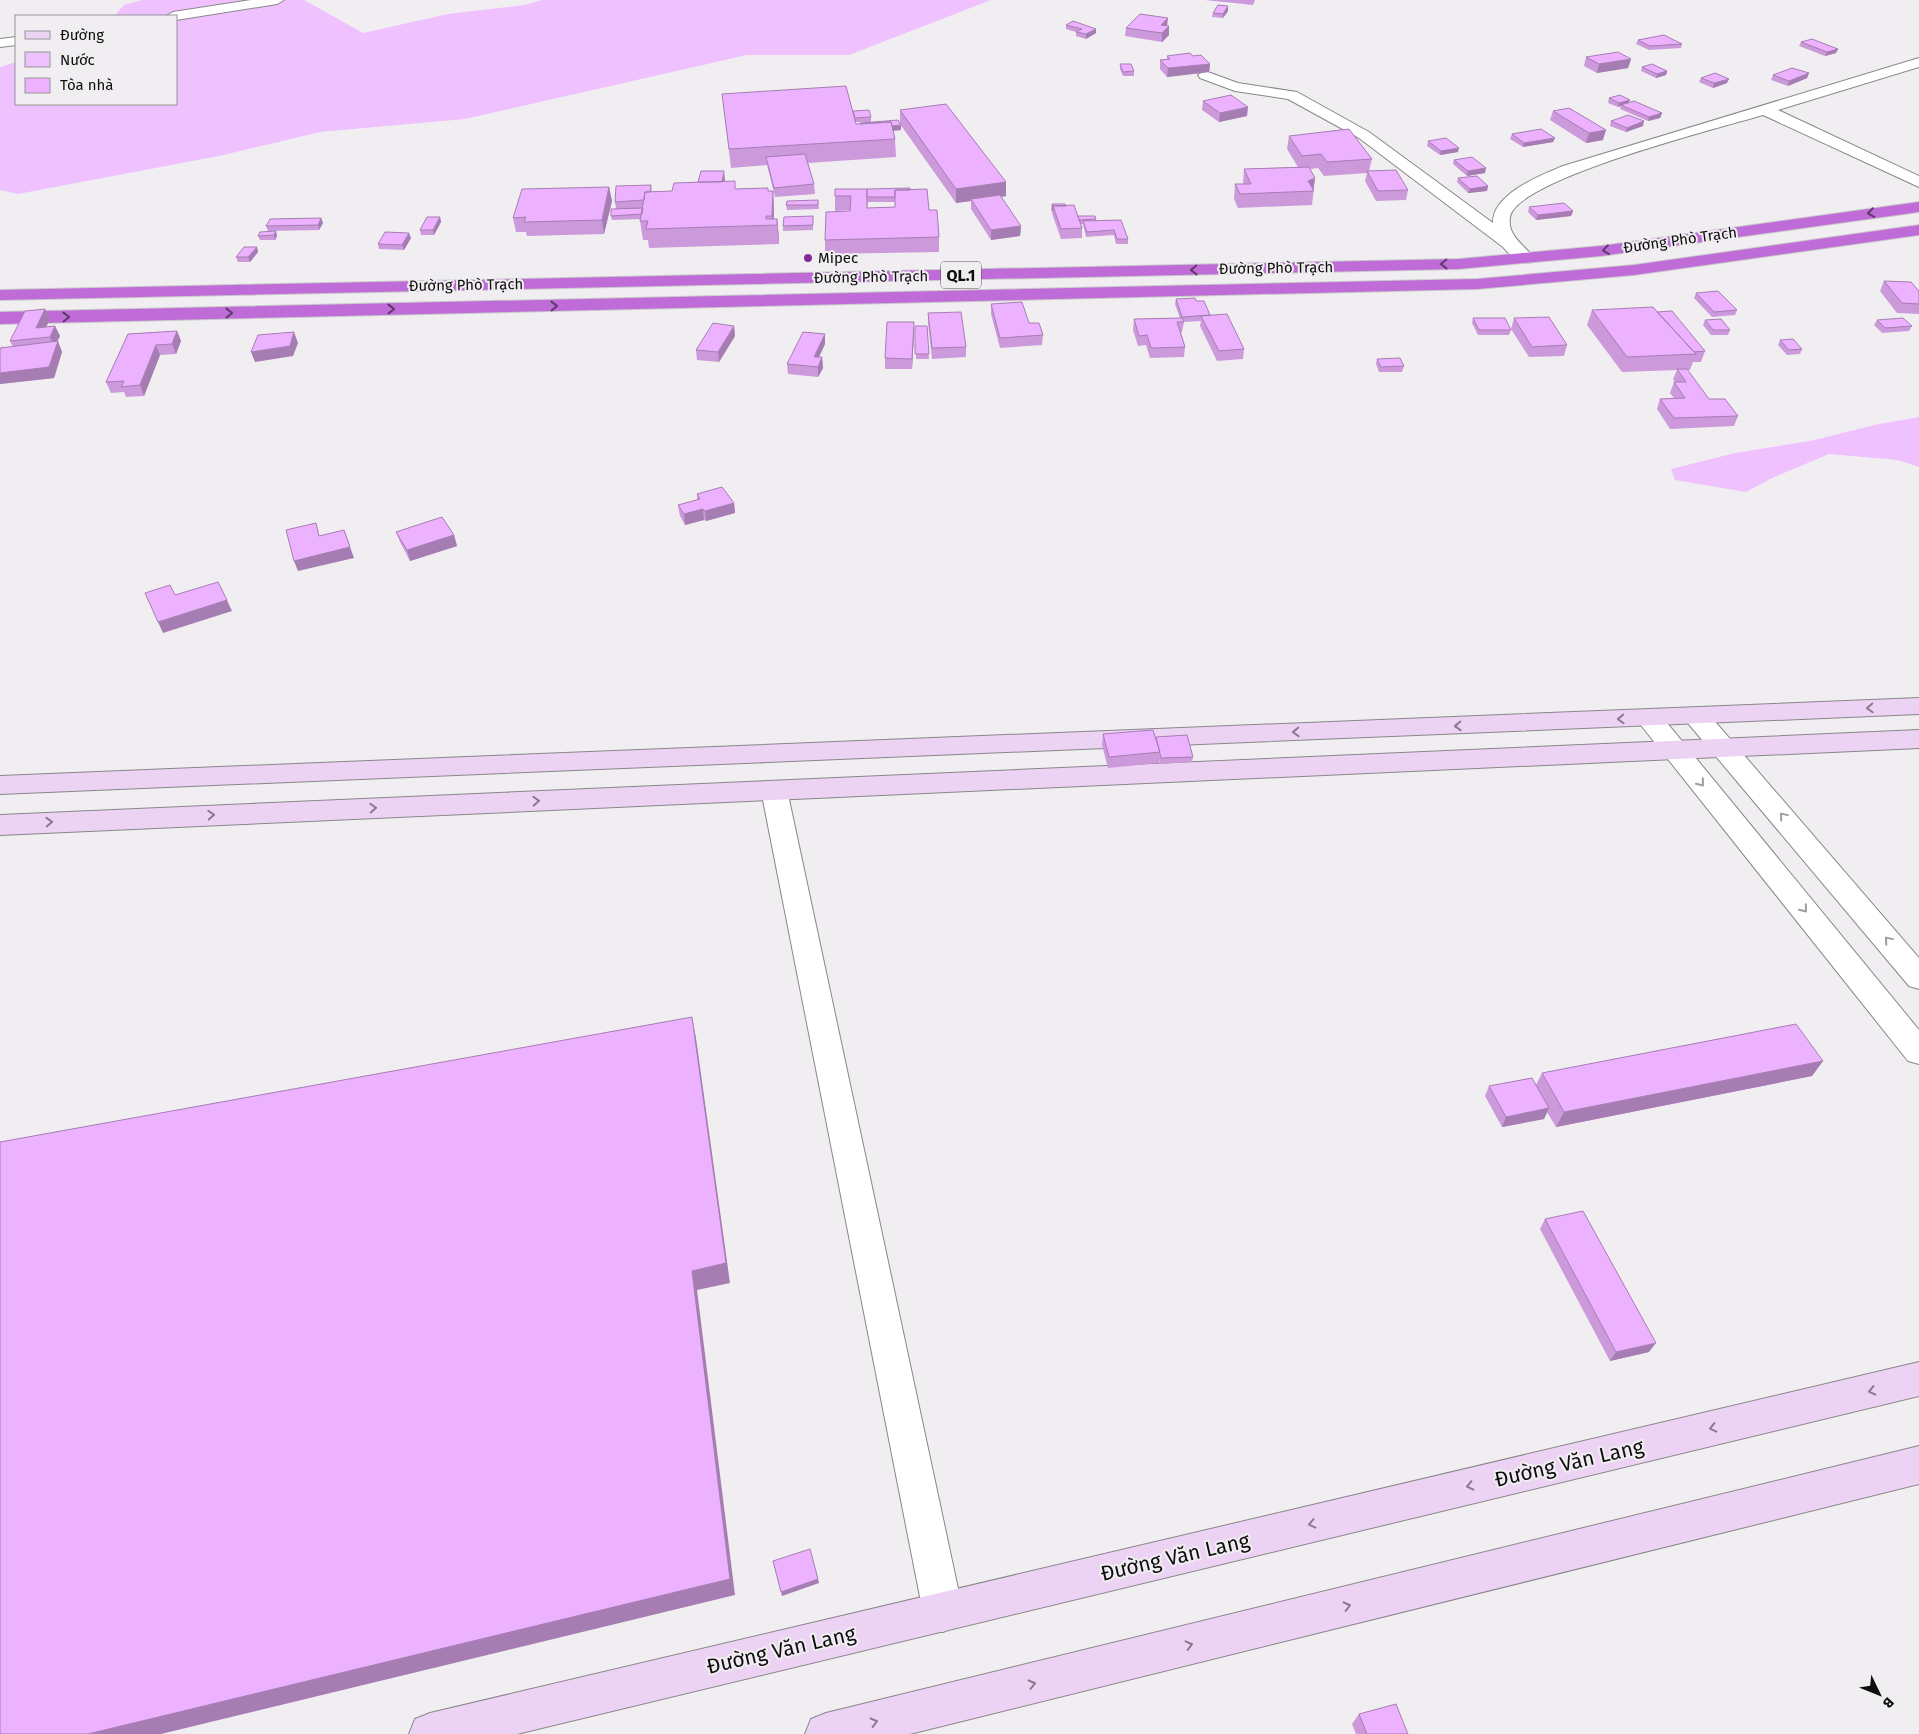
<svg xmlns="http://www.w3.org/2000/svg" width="1919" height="1734" font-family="'Fira Sans',sans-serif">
<rect width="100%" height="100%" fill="#f1eef2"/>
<path fill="#efc1fe" d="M142,0H304L363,33L448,14L525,5L541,0H991L849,55H747L465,119L320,132L219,156L18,194L0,190V67L16,62V104H176V16H114L124,5Z
M1919,417V467L1898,460L1829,454L1770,479L1746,492L1675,480L1671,469L1735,453L1810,441L1874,425Z"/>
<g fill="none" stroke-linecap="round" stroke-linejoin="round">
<defs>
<path id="street" d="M251,0H284L277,4L176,20V16H166L173,12Z
M16,37V45L0,47V39Z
M1919,58V67L1778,110L1919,176V187L1763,115C1723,127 1516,179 1510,217C1507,237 1525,245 1534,258L1531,262C1519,265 1511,256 1503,247L1359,138L1288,99L1235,91L1200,78L1198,75L1205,71L1238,83L1297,92L1369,132L1493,223C1492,194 1541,175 1563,166Z
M1696,708L1705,710L1919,958V989L1909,986L1687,722L1683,716L1687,710Z
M1649,710L1658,712L1919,1030V1064L1908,1061L1640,724L1636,718L1640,712Z
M774,781L783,784L787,790L963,1612L957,1626L943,1632L929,1626L923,1612L761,790L765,784Z"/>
<path id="secondary" d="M1919,698V714L0,794V776Z
M1919,730V748L0,835V815Z
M1919,1362V1396L517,1734H409L415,1719L430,1713Z
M1919,1446V1484L910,1734H805L811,1719L826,1713Z"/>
<path id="highway" d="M1919,202V212L1601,256L1459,269L0,300V290L1459,259L1601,246Z
M1919,225V235L1634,275L1477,289L0,324V312L1477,279L1634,265Z"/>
</defs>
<use href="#street" stroke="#89868a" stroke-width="2"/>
<use href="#secondary" stroke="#89868a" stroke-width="2"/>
<use href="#highway" stroke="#cacaca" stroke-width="2"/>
<use href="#street" fill="#fff" fill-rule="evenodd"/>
<use href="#secondary" fill="#ecd3f3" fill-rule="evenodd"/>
<use href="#highway" fill="#bf6cd8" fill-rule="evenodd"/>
</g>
<path fill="#cc99db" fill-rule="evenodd" d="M1205,0H1255L1253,5Z
M1228,11L1223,18L1212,17L1213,13Z
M1073,21L1096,33L1086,39L1076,36V32L1066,29V25Z
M1167,26L1169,35L1162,42L1125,36L1126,28Z
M1638,40L1682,44L1681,48L1649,50L1636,44Z
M1801,42L1838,49L1836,53L1825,56L1799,46Z
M1167,56H1193L1210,64L1209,72L1167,77L1160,69V60L1167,59Z
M1586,57L1631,59L1628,68L1597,73L1584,66Z
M1120,64L1134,71V76H1123L1120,69Z
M1642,67L1667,71L1666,75L1656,78L1641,71Z
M1809,73L1807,78L1788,86L1771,80L1773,75Z
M1701,78L1727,83L1713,88L1699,82Z
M722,94L856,124L901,130L893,131L895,139L896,157L808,163L814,184L815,194L775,197L767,165L731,168Z
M1609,98L1629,102L1662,113L1660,118L1648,121L1620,109L1621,106L1618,107L1608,103Z
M1203,101L1247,116L1219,122L1202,110Z
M900,110L1006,182V196L1001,197L1021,226L1020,236L991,240L971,209V201L956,203L900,124Z
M853,111L871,117V122H855Z
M1553,111L1603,140L1586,143L1550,120Z
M1611,121L1643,126L1626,132L1610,126Z
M1512,134L1555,138L1553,142L1523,147L1510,139Z
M1289,136L1372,159L1369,171L1408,190L1406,200L1376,201L1365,181L1367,173L1324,176L1318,168L1310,169L1315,178L1312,205L1238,208L1234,199L1235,184H1243L1244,169L1298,167L1287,149Z
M1428,141L1458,152L1440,155L1427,146Z
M1454,160L1485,173L1467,176L1453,164Z
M1458,178L1488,186L1487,191L1468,193L1457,182Z
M725,180L724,182L736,189L768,188V191H773L774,210V219H777L779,238V244L649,248L648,240H643L640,221L641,219L612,220L611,216L616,209L615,202L651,185L652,192L672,191L698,182Z
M609,187L612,201L604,234L527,236L526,232H516L513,218Z
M910,190L929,210L939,237V252L825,254V240L850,211L851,210L835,211V196ZM868,202H895V207L867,208Z
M818,200L819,209L787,210L786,205Z
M1052,204L1066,206L1078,216H1095L1096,221L1121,220L1128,239V244H1116L1114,235L1086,237L1083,224H1081L1082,228V238L1061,239L1053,216L1051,209Z
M1529,207L1573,211L1571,216L1536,220L1528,212Z
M813,216V230L783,231V226Z
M440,217L441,222L434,235H421L420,230Z
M321,218L323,223L319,230L268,231L266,226Z
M276,231L277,236L275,240H260L258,236Z
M411,238L404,250L379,249L378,244Z
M257,247L258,252L250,262H238L236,257Z
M1884,281L1919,291V314L1897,313L1880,291Z
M1696,293L1737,310L1735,315L1712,317L1694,298Z
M1176,299L1196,301L1244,349L1243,359L1217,361L1200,326L1201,321L1184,322L1182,332H1181L1185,347L1184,357L1150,358L1146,345L1138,346L1133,330L1134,319L1180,318L1175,304Z
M991,304L1029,323L1043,335L1042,345L1000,348L991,314Z
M45,309L50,319L46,327L55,326L60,336L57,341L62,352L54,378L0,384L2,345L3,348L13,347L10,341Z
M1592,310L1657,312L1705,351L1701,362H1693L1690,370H1687L1709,399L1738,416L1734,426L1670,429L1657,409L1660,399L1674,398L1670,393L1674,382H1675L1673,379L1677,370L1622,372L1587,325Z
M928,313L966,347V357L932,359L928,323Z
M1473,318L1511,330L1509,335H1478L1472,323Z
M1514,318L1567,345L1564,356L1529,357L1511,329Z
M1705,320L1730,330L1728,335H1711L1703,325Z
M1877,320L1912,326L1909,331L1882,333L1874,325Z
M734,326L735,336L719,362L697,360L696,350Z
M915,326H927L929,359H916Z
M177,331L181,341L176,354L160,355L144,396L126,397L124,392L111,393L106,382L128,334Z
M914,332L912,369H885V358Z
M825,334V344L819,357H822L823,368L818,377L788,374L787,364Z
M1780,340L1802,349L1800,354L1787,355L1778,345Z
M1377,359L1404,366L1402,372H1379L1376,364Z
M697,494L734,503L735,513L706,521L704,520L685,525L680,516L678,505L697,500Z
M396,532L454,535L457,546L410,561L400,542Z
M1103,734L1155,737L1193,757L1192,762L1160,764L1159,759V763L1108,768L1102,745Z
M1823,1061L1812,1076L1556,1127L1547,1112L1544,1119L1502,1127L1485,1096L1489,1086L1536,1085L1542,1073Z
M1545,1219L1649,1352L1610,1361L1540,1229Z
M1359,1714L1408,1734H1356L1352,1724Z"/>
<path fill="#a67db2" d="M1228,6V11L1223,18V14Z
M1168,18L1167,27L1161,34V25Z
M1169,26V35L1162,42V33Z
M1096,29V33L1086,39V34Z
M1838,49L1836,53L1825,56L1827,52Z
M1631,59L1628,68L1597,73L1599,64Z
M1210,64L1209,72L1167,77L1168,68Z
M1667,71L1666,75L1656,78L1657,74Z
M1809,73L1807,78L1788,86L1789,81Z
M1729,79L1727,83L1713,88L1714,83Z
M1630,100L1628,104L1621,105V106L1618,107L1619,103Z
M1248,107L1247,116L1219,122L1220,113Z
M1662,113L1660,118L1648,121L1649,117Z
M1644,121L1643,126L1626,132L1627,128Z
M901,125V130L862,133V129Z
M1606,130L1603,140L1586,143L1589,133Z
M1555,138L1553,142L1523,147L1524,143Z
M1459,148L1458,152L1440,155L1441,151Z
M1486,168L1485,173L1467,176L1468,171Z
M724,171L725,180L721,199L720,189Z
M1315,178L1313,191L1308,181Z
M1006,182V196L972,201L971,199V201L956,203V189Z
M1488,186L1487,191L1468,193L1470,189Z
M609,187L612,201L604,234L602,220Z
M773,191L774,210V225H773L772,216Z
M1573,211L1571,216L1536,220L1538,215Z
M440,217L441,222L434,235L433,230Z
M321,218L323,223L319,230L318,225Z
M777,219L779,238V244L777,225Z
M1021,226L1020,236L991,240V230Z
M276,231L277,236L275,240L274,235Z
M409,233L411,238L404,250L402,245Z
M257,247L258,252L250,262L248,257Z
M45,309L50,319L41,338L36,328Z
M914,322V332L912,369V359Z
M55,326L60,336L54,348L50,337Z
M734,326L735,336L719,362L718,352Z
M177,331L181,341L176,354L172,344Z
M294,332L298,343L293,356L255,362L251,352Z
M825,334V344L814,367V357Z
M58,341L62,352L54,378L0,384V373Z
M156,345L160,355L144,396L140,385Z
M822,357L823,368L818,377V367Z
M734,503L735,513L706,521L705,511Z
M703,509L704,520L685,525L684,514Z
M344,530L354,558L298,571L294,561Z
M454,535L457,546L410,561L407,550Z
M227,600L232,611L163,633L158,622Z
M692,1017L696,1038L730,1283L697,1290L735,1595L161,1734H88L692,1271Z
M1823,1061L1812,1076L1556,1127L1564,1112Z
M1549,1108L1544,1119L1502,1127L1506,1117Z
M1656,1343L1649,1352L1610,1361L1616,1352Z
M818,1579L819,1583L782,1596L781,1592Z"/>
<path fill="#edb2ff" stroke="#a67db2" d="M1218,5L1228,6L1223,14L1213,13Z
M1140,14L1168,18L1161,25L1169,26L1162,33L1126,28Z
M1073,21L1096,29L1086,34L1076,32L1082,29L1066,25Z
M1664,35L1682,44L1650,46L1638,40Z
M1812,39L1838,49L1827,52L1801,42Z
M1618,52L1631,59L1599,64L1586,57Z
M1190,53L1193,56L1201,55L1210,64L1168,68L1160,60L1170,59L1167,56Z
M1120,64H1131L1134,71L1123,72Z
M1652,64L1667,71L1657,74L1642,67Z
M1792,68L1809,73L1789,81L1773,75Z
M1715,73L1729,79L1714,83L1701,78Z
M846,86L856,124L891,122L895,139L729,149L722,94Z
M1231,95L1248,107L1220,113L1203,101Z
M1620,95L1630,100L1619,103L1609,98Z
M1634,101L1662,113L1649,117L1621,105Z
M946,104L1006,182L956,189L900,110Z
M1569,108L1606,130L1589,133L1553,111Z
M869,110L871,117L855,118L853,111Z
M1628,115L1644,121L1627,128L1611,121Z
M898,120L901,125L892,126L891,122L860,124V123Z
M1349,129L1372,159L1327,162L1321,154L1302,156L1289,136Z
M1541,129L1555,138L1524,143L1512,134Z
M1446,138L1459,148L1441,151L1428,141Z
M805,154L814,184L774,188L766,157Z
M1472,157L1486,168L1468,171L1454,160Z
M1309,167L1315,178L1308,181L1314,191L1240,194L1235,184H1251L1244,169Z
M1396,170L1408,190L1378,191L1367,171Z
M701,171H724L722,182H698Z
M1477,176L1488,186L1470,189L1458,178Z
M735,181V189L768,188V191H773L772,216H766V219H777V225L646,229L648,221H640L645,192L672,191L674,183Z
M651,185L650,192H645L644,200L615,202L616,186Z
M609,187L602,220L524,222L526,217L513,218L522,189Z
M910,188V190H895V197H867V189Z
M835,189H867V208L895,207V190L927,189L929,210H937L939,237L825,240L826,212L850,211L851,196H835Z
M1000,195L1021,226L991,230L971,199Z
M818,200V205H786L787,201Z
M1564,203L1573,211L1538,215L1529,207Z
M1052,204H1065L1066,206H1053V211Z
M1074,205L1082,228L1061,229L1053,206Z
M643,208L642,214L611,216V209Z
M813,216V225L783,226L784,217Z
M1078,216H1095L1096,219L1079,220Z
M427,217H440L433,230H420Z
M321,218L318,225L266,226L270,219Z
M1121,220L1128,239H1117L1114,230L1087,232L1083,221Z
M276,231L274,235L258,236L260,232Z
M385,232L409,233L402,245L378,244Z
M244,247H257L248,257H236Z
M1884,281L1911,282L1919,291V304L1902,303Z
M1718,291L1737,310L1714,312L1696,293Z
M1195,298L1196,301H1204L1210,315L1182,317L1176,299Z
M1022,302L1029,323H1039L1043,335L1000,338L991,304Z
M1653,307L1696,354L1627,357L1592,310Z
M45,309L36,328L55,326L50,337L10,341L25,311Z
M1672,311L1705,351L1694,352L1657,312Z
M961,312L966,347L932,348L928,313Z
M1227,314L1244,349L1219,351L1201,316Z
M1549,317L1567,345L1532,347L1514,318Z
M1182,318L1184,322H1177L1185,347L1151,348L1147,335L1139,336L1134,319Z
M1473,318H1505L1511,330H1479Z
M1903,318L1912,326L1885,328L1877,320Z
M1721,319L1730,330H1713L1705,320Z
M887,322H914L912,359L885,358Z
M713,323L734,326L718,352L696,350Z
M915,326H927L929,354H915Z
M177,331L172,344L156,345L140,385L121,387L124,381L106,382L128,334Z
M294,332L290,346L251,352L258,335Z
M803,332L825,334L814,357H822L818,367L787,364Z
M1793,339L1802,349L1789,350L1780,340Z
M58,341L49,367L0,373V348Z
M1400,358L1404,366L1381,367L1377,359Z
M1677,369H1687L1709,399H1725L1738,416L1674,418L1660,399L1685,398L1674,382H1686Z
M722,487L734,503L705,511L703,509L684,514L678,505L700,499L697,494Z
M442,517L454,535L407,550L396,532Z
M316,523L319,536L344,530L350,547L294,561L286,530Z
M218,582L227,600L158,622L145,593L170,585L175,595Z
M1153,730L1160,752L1109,757L1103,734Z
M1187,735L1193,757L1161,758L1156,737Z
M692,1017L726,1263L692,1271L730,1579L88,1734H0V1142Z
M1796,1024L1823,1061L1564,1112L1542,1073Z
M1532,1078L1549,1108L1506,1117L1489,1086Z
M1583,1211L1656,1343L1616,1352L1545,1219Z
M810,1549L818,1579L781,1592L773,1561Z
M1396,1704L1408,1734H1367L1359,1714Z"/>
<defs><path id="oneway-chevron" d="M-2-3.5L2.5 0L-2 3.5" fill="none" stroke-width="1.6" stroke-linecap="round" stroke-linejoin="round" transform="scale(1.25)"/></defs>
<g stroke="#5e3869">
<use href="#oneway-chevron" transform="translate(1871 213) rotate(172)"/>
<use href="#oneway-chevron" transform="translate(1606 250) rotate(173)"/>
<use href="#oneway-chevron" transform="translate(1444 264) rotate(179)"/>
<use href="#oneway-chevron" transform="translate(1194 270) rotate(179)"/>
<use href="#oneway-chevron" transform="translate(554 306) rotate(-1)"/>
<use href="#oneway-chevron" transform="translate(391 309) rotate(-1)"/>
<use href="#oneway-chevron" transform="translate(229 313) rotate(-1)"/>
<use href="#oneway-chevron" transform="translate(66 317) rotate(-1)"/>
</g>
<g stroke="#887a8c">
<use href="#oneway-chevron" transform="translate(1870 708) rotate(177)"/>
<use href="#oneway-chevron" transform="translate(1621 719) rotate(178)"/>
<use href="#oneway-chevron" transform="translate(1458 726) rotate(178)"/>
<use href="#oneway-chevron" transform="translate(1296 732) rotate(178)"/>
<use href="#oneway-chevron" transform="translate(536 801) rotate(-3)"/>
<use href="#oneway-chevron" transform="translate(373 808) rotate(-3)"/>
<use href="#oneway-chevron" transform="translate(211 815) rotate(-3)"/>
<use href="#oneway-chevron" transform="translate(49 822) rotate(-3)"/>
<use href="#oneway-chevron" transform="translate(1872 1391) rotate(167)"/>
<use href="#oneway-chevron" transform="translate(1713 1428) rotate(167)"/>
<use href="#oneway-chevron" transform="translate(1470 1486) rotate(167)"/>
<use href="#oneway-chevron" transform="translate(1312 1524) rotate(167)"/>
<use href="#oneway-chevron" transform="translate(1347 1606) rotate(-14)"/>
<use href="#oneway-chevron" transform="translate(1189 1645) rotate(-14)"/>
<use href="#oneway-chevron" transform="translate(1032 1684) rotate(-14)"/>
<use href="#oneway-chevron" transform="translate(874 1722) rotate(-14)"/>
</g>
<g stroke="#9f9e9f">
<use href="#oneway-chevron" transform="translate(1701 783) rotate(51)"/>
<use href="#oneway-chevron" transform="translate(1783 816) rotate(-130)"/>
<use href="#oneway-chevron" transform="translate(1804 909) rotate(51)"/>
<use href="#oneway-chevron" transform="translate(1888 940) rotate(-130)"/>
</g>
<circle fill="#802a99" stroke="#f1eef2" stroke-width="2" cx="808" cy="258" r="5"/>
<g text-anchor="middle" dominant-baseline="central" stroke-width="4" stroke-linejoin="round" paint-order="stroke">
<g font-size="15" fill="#0e0d0e" stroke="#f1eef2">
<text transform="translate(1680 240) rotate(-8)">Đường Phò Trạch</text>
<text transform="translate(1276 268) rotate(-1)">Đường Phò Trạch</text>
<text transform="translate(871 277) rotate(-1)">Đường Phò Trạch</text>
<text transform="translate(466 285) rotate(-1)">Đường Phò Trạch</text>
</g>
<g font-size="15" fill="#0e0d0e" stroke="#f1eef2" text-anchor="start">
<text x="818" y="258">Mipec</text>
</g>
<rect fill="#f1eef2" stroke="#525052" stroke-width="1" x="941" y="261.5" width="40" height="27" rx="4"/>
<g font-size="16" font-weight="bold" fill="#0e0d0e">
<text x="961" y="275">QL.1</text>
</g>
<g font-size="21" fill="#0e0d0e" stroke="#f1eef2">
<text transform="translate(1569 1463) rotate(-13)">Đường Văn Lang</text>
<text transform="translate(1175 1557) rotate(-13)">Đường Văn Lang</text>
<text transform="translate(781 1650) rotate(-13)">Đường Văn Lang</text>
</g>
</g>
<rect x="15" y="15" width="162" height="90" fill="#f1eef2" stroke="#969497"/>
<rect x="25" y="31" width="25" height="8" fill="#ecd3f3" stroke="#969497"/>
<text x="60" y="40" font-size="15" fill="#0e0d0e">Đường</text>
<rect x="25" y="52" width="25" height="15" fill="#efc1fe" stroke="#969497"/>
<text x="60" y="65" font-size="15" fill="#0e0d0e">Nước</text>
<rect x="25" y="78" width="25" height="15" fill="#edb2ff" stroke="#969497"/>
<text x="60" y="90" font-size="15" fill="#0e0d0e">Tòa nhà</text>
<g transform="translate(1879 1694) rotate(133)" stroke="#f1eef2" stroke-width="4" paint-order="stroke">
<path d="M0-4L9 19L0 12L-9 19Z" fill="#0e0d0e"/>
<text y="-8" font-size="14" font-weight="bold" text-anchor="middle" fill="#0e0d0e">B</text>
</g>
</svg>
